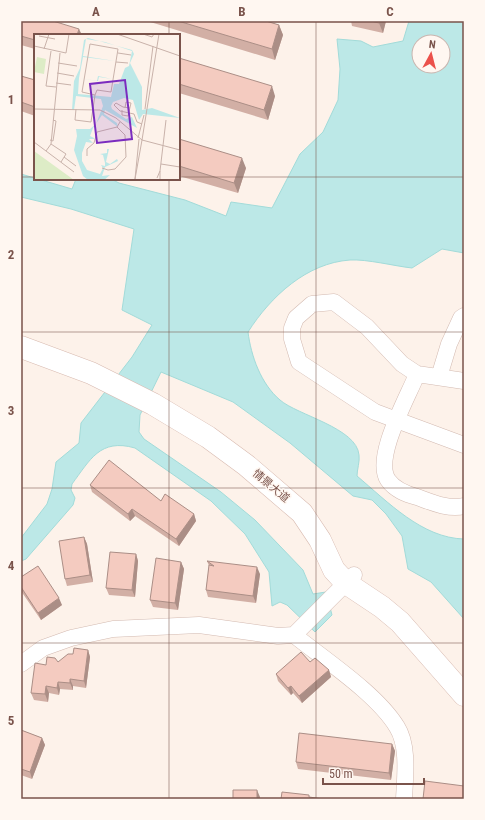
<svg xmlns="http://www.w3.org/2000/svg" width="485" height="820" font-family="'Roboto Condensed','Noto Sans SC',sans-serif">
<rect width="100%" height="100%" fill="#fdf2ea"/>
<path fill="#bce8e7" stroke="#a2dbd9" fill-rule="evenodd" d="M409,21H464V253L442,249L412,268C394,266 367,259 350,260C307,263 271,296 248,332C251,356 261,384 280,400C297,415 357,428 359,455C360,461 357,470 357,476C388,502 422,538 464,539V619L431,582L408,569L402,536L386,514L372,500L353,496L290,443L233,402L161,372L140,415L139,432L144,439L221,492L255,520L303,570L313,594L326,592L332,615L315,632L287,605L280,602L272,606L269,572L245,534L211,501L135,448C100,438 90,460 72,484L71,490L75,498L73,505L26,559L21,561V538L47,504L52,489L56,462L79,443L81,423L132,357L152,325L122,310L134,229L71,209L21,197V174L72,189L76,179H111L119,183L185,200L226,216L231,202L272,208L300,154L323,132L338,100L340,69L337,39L361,41L373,47L403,41ZM419,42H443V66H419Z"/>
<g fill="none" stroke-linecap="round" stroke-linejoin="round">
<defs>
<path id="street" d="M417,374C408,397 373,458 388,480C395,490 406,494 417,497C431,502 449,510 464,506
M439,377L449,344L461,318L464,316
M464,381L417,374L402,364L367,327L334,302L312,304L296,318L292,328V339L299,362L375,412L464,445
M294,635C325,660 377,694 397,727C409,746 405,777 404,799
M21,664L43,648L71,638L113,629L199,625L278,636L294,635L354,575"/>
<path id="secondary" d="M21,347L91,373L153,404L208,437L246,465L302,513L320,540L334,570L346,583L382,607L400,622L464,695"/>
</defs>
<use href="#street" stroke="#d3bab1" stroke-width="17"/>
<use href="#secondary" stroke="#d8bab0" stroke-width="23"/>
<use href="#street" stroke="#fff" stroke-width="16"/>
<use href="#secondary" stroke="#fff" stroke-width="22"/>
</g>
<path fill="#d2afa5" d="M21,21L35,35V49L21,45Z
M147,21H266L279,25L283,35L275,60Z
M351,21H386L383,33L352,26Z
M179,58L275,96L268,120L179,93Z
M21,76L35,80V116L21,111Z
M179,139L246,168L238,193L179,176Z
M90,485L161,501L194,514L196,521L179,546L135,516L130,521L92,492Z
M84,537L87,544L93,582L67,586L65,579Z
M136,554L138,561L135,597L109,595L106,588Z
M207,561L260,574L256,603L208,597L206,590L209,566Z
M181,562L184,569L178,610L153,607L150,600Z
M21,577L62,605L41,620L21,591Z
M88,650L90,657L86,688L73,686V690L60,689L59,695L49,693L48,702L34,700L31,693L46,665L58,662L73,654Z
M310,662L329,670L331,677L302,703L293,693L291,695L278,681L276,674Z
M21,730L42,738L45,745L32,779L21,775Z
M392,744L395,751L391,780L298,769L296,762Z"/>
<path fill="#ab8e86" d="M380,21H386L383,33L379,23Z
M279,25L283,35L275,60L272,49Z
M79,29L82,35H77Z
M272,86L275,96L268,120L264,110Z
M242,158L246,168L238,193L234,183Z
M132,509L135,516L130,521L128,514Z
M194,514L196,521L179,546L176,539Z
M84,537L87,544L93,582L90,575Z
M136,554L138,561L135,597L132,590Z
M181,562L184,569L178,610L175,603Z
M257,567L260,574L256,603L253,596Z
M59,598L62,605L41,620L38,613Z
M88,650L90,657L86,688L84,681Z
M329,670L331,677L302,703L299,696Z
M70,679L73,686V690L70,683Z
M58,682L60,689L59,695L57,688Z
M46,686L49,693L48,702L45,694Z
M291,686L293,693L291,695L288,688Z
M42,738L45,745L32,779L30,772Z
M392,744L395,751L391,780L389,773Z
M257,790L260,797V799H257Z"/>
<path fill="#f4cbc0" stroke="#ab8e86" d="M21,21H53L79,29L77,35H35V40L21,36Z
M178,21H266L279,25L272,49Z
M371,21H380L379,23Z
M179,58L272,86L264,110L179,84Z
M21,76L35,80V107L21,102Z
M179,139L242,158L234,183L179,166Z
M109,460L161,501L165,494L194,514L176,539L132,509L128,514L90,485Z
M84,537L90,575L65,579L59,541Z
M110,552L136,554L132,590L106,588Z
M156,558L181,562L175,603L150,600Z
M207,561L257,567L253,596L206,590L209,565L214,566Z
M38,566L59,598L38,613L21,587V577Z
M74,648L88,650L84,681L70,679V683L58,682L57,688L46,686L45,694L31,693L35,663L46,665L47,657L55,658L58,662L68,654H73Z
M301,652L310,662L315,658L329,670L299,696L291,686L288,688L276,674Z
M21,730L42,738L30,772L21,769Z
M299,733L392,744L389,773L296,762Z
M425,781L464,786V799H423Z
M233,790H257V799H233Z
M282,792L309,795V797L323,799H281Z"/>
<path fill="none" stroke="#7a534b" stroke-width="1" stroke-opacity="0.55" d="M169,21V35M316,21V799M21,177H35M179,177H464M169,179V799M21,332H464M21,488H464M21,643H464"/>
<g text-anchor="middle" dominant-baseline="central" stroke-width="3" stroke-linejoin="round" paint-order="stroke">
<g font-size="11" fill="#7a534b" stroke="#fff7f1">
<text transform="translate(271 486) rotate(40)">情景大道</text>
</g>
</g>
<g transform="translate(34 34)">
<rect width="146" height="146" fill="#fdf2ea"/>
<path d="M3,23L12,25L10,40L0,38ZM0,117L40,146H0Z" fill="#ddecc6"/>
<path d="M54,4L98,16L100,20L96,29L108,53V76L118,74L146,84L109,80L105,86L99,66L90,64L79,68L77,72L78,75L92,85L98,83L103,94L71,76L70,80L83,89L84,93L68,81L59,94L56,102L60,104V105H55L59,109L52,108L48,119V127L53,136L66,140L69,134L67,131L71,132V129L69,121L66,120L73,119V115H75L72,128L76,130L83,125L84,127L71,133L68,142L76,141L70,146H54L49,142L40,116L43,102L42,95H56L62,90L69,72L67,65L42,62L40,76H38L40,47L46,34L50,6ZM52,5L71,8L98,17L95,32L91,34L85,50H80L77,63L44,60L45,44L64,47L65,43L78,45L64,42L63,47L45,44L49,23L81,27L49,22Z" fill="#bce8e7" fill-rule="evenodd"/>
<path fill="none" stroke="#c9b2aa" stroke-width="1" d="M83,0L146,22M109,0L118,3L120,0M5,2L21,5M56,10L84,15L77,58L63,56L61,61L48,58ZM0,12L32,19L35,0M10,15L15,0M17,17L12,52L22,53M84,19L97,21M82,28L94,29M24,29L43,32M23,39L40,42M22,49L37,51M96,74L89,73L82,69L80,71L86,77L100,80L103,88L108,90M0,75L66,76L82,84L108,106L125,0M42,75L41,86L57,88L61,61M111,75L119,12M88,76V81L94,82L97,69L92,68L91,74M104,104L110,81M105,105L101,145L108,106L146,116M16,106L19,107L22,87L19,86M0,108L40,138M17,110L26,19M12,117L17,110L32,120L27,128M53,122V115L60,109L63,98L83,93L86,88M30,123L42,132M127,130L146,133M68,134L74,136L81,135L92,123L91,101L83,93M126,137L132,86M123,144L126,137V145"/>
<path fill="#7b2cbf" fill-opacity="0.15" stroke="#7b2cbf" stroke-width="2" d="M91,46L98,105L63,109L56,50Z"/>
<rect width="146" height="146" fill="none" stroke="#7a534b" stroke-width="2"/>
</g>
<rect width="485" height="820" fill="none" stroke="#fff7f1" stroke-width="44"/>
<g transform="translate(431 54) rotate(7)"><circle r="19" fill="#fff7f1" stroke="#cab5af"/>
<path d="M0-3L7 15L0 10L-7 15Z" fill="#eb514b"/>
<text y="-6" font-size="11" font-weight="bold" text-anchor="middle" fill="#7a534b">N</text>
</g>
<path d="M323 778v6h101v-6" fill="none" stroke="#7a534b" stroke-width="2"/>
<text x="329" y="778" font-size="12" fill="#7a534b" stroke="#fff7f1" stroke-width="3" paint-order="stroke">50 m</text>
<rect x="22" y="22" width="441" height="776" fill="none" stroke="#7a534b" stroke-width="1.5"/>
<g font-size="13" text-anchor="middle" font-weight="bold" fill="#7a534b">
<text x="96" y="16">A</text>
<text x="242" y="16">B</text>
<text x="390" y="16">C</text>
<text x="11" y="104">1</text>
<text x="11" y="259">2</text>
<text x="11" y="415">3</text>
<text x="11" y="570">4</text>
<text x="11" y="725">5</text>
</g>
</svg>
